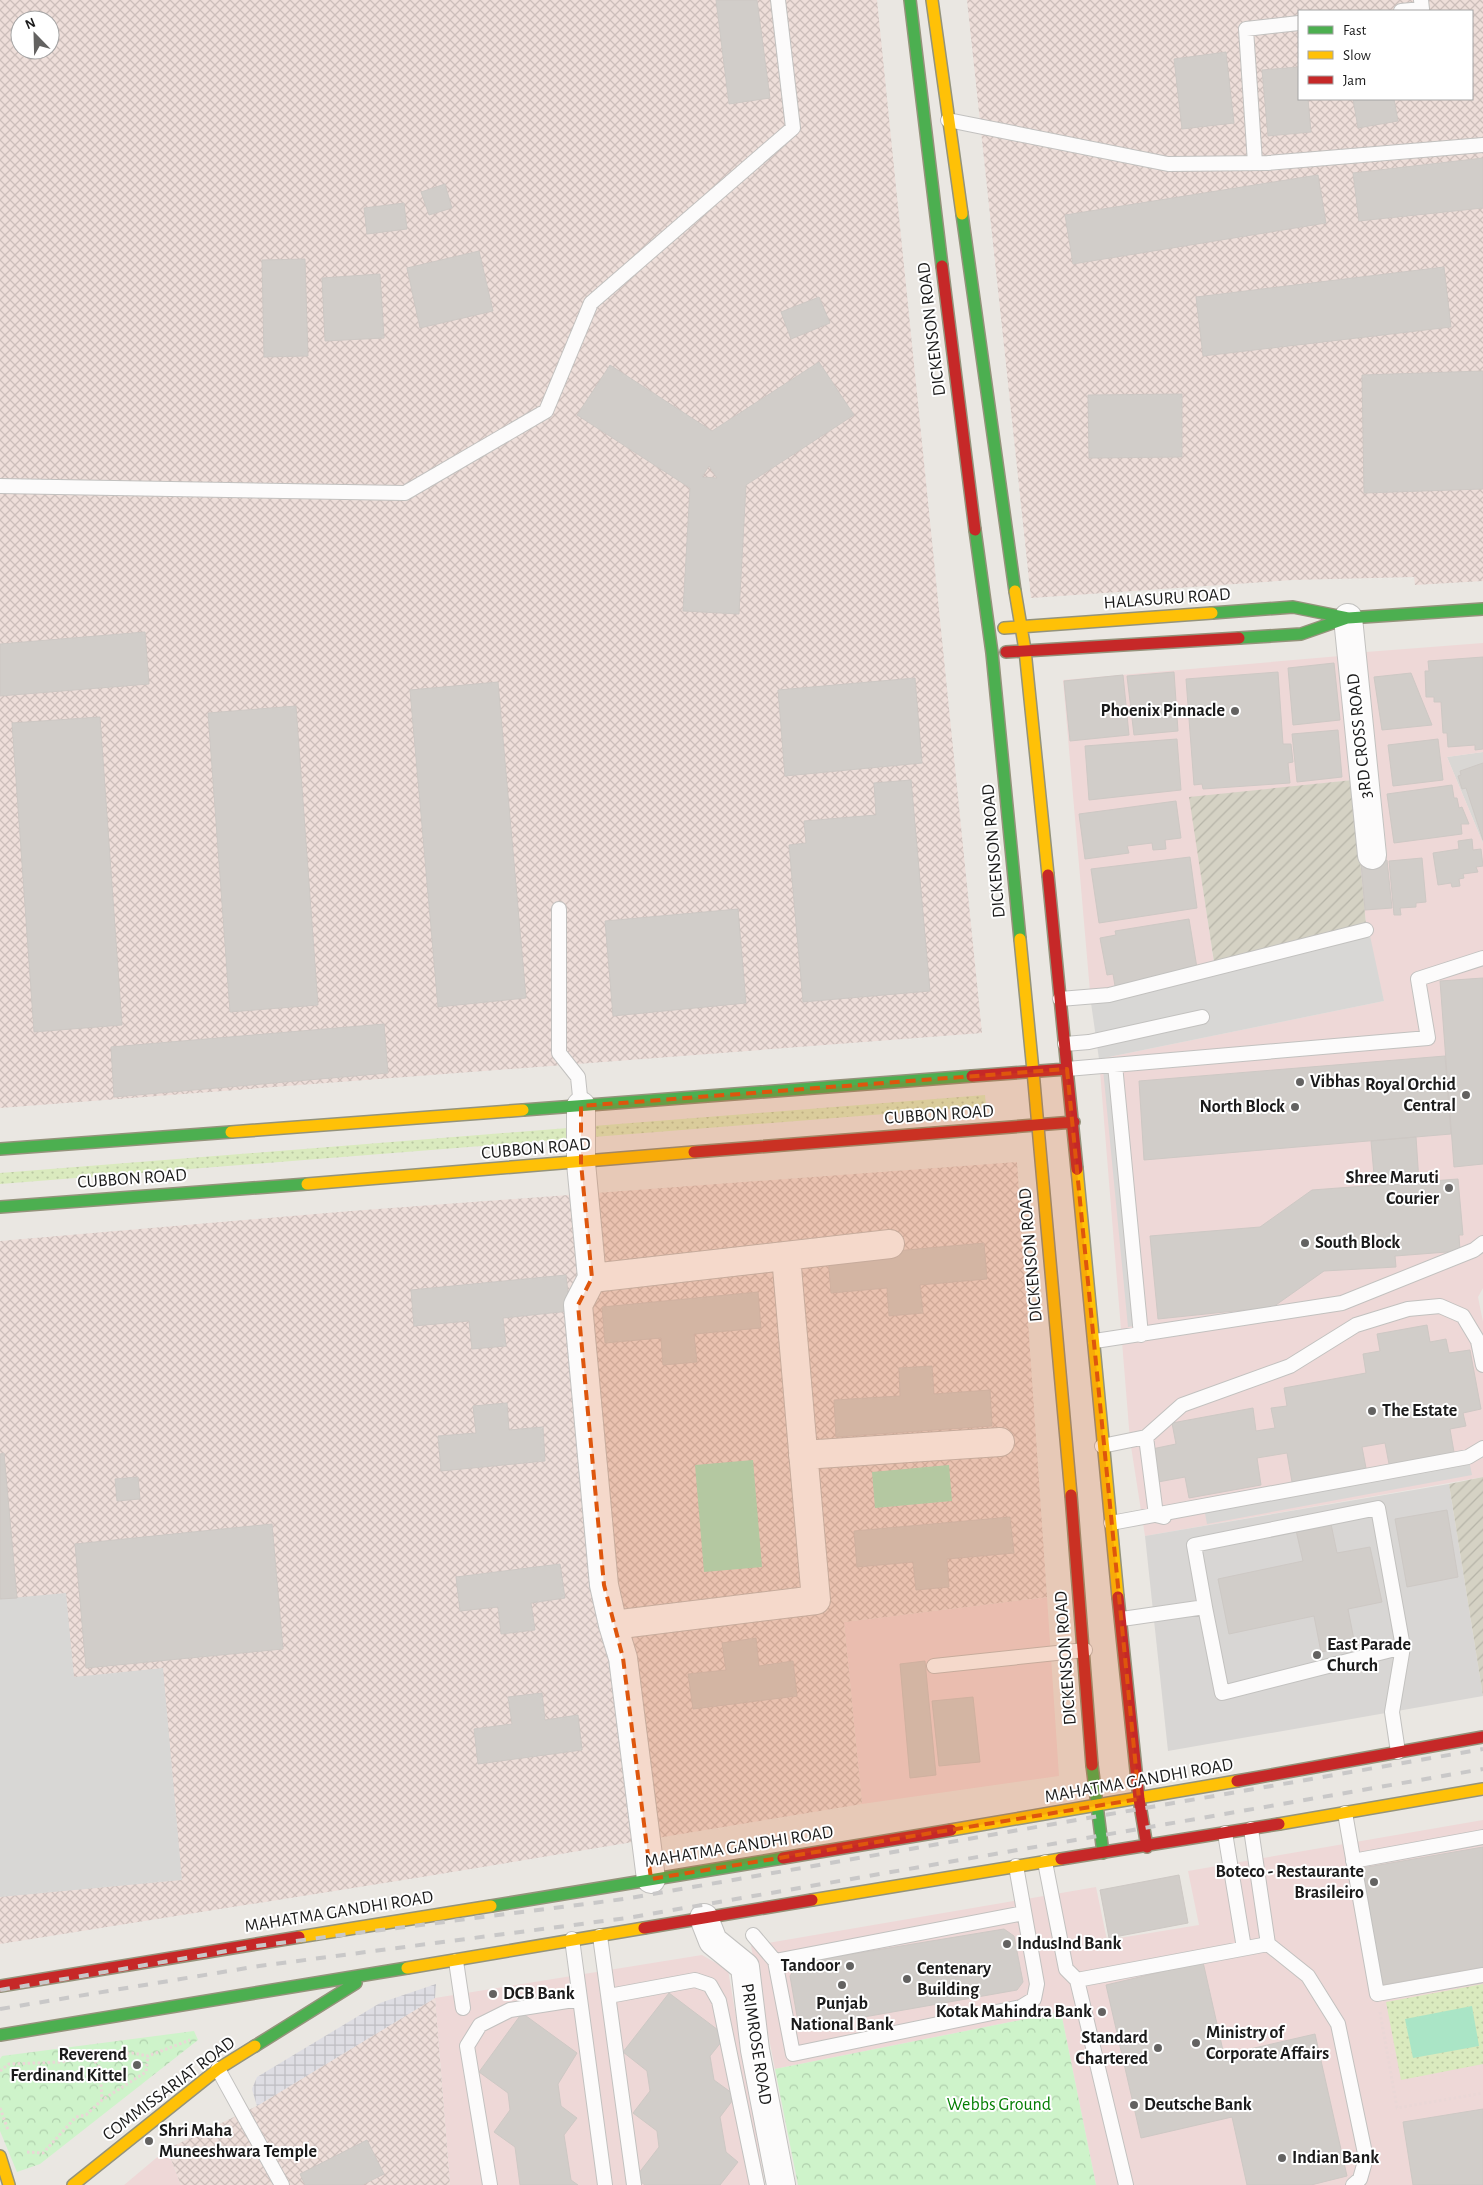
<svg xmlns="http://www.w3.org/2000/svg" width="1483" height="2185" font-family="'Alegreya Sans',sans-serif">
<defs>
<pattern id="military-cross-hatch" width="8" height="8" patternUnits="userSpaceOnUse" patternTransform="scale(1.25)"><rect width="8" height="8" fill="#eeded9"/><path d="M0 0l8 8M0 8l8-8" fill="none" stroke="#ccbeba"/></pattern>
<pattern id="construction-furrows" width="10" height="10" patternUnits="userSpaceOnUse" patternTransform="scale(1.25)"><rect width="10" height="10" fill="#d5d2c4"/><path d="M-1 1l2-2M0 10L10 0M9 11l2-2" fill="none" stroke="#b6b4a8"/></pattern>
<pattern id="grass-dots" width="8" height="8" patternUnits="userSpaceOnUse" patternTransform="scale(1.25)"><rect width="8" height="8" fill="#daeabe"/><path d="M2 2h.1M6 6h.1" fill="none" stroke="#bac8a3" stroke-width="1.8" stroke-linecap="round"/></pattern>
<pattern id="park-crowns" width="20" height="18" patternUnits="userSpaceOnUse" patternTransform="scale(1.25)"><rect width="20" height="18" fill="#cef3ca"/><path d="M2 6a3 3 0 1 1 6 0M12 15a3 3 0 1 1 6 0" fill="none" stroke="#b0d0ad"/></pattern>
<pattern id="plaza-grid" width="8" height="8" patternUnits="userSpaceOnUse" patternTransform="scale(1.25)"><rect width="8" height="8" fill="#dedde3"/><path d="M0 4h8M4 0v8" fill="none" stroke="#bebdc2"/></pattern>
</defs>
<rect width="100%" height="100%" fill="#eae7e2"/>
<path fill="#d9d7d4" d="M1483,752V843L1447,757Z"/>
<path fill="#eed8d7" d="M1483,643V752L1447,757L1483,843V1288L1478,1297L1483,1322V1477L1145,1536L1130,1440L1099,1059L1384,1001L1366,925L1360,856L1387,855L1366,652Z
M1340,656L1353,780L1190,798L1215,970L1091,1003L1063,680Z
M1047,1597L1059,1776L862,1804L844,1622Z
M1483,1820V2185H1096L1061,2012L775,2069L751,1946L1096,1887L1107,1940L1199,1925L1188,1871Z
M702,1955L728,1970L765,2185H450L435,1998Z
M167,2149L181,2185H124Z"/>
<path fill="#d8d6d4" d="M1449,1484L1483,1696L1168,1751L1145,1536Z"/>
<path fill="url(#military-cross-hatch)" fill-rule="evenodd" d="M0,0H877L982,1033L0,1108ZM20,20H50V50H20Z
M967,0H1483V581L1415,585L1414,577L1292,580L1031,598ZM1299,11H1472V99H1299Z
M1017,1162L1047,1597L844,1622L862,1804L422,1877L0,1944V1241L351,1211Z
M435,1998L450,2185H181L167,2149L257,2106Z"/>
<path fill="url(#construction-furrows)" d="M1353,780L1366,925L1214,962L1189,797Z
M1483,1477V1696L1449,1484Z"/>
<path fill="url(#grass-dots)" d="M985,1095L986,1106L0,1184V1173Z
M1483,1984V2064L1401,2080L1386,2002Z"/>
<path fill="url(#park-crowns)" d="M1061,2012L1096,2185H798L775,2069Z
M194,2031L198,2040L40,2164L17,2172L0,2131V2059L2,2056Z"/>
<path fill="#aae5c6" d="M753,1460L762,1567L704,1572L695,1465Z
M949,1465L952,1501L875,1508L872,1472Z
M1472,2006L1479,2046L1413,2058L1405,2019Z"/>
<path fill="#d8d7d5" d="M1369,931L1384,1001L1099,1059L1091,1003Z
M1116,1068L1141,1325L1128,1327L1103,1069Z
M1469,1460L1472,1475L1207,1524L1204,1508Z
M66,1593L74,1677L163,1668L182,1880L0,1897V1599Z"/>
<path fill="url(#plaza-grid)" d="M436,1984L435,1998L257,2106L252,2089L257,2077L380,2003Z"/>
<path fill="#d1cdc9" stroke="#cdc8c4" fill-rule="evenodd" d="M716,0H757L770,98L729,104Z
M1226,52L1234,123L1182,129L1174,59Z
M1299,67V99H1308L1311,132L1268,136L1262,70Z
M1353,99H1394L1398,121L1358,128Z
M1483,158V208L1359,221L1353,173Z
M1318,175L1326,223L1073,264L1065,215Z
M445,184L452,208L429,215L421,192Z
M404,203L407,229L367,234L364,208Z
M479,251L493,311L420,328L407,268Z
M305,259L308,356L264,357L262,260Z
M1444,267L1451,327L1203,356L1196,297Z
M380,274L384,338L325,341L322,278Z
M819,297L830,323L791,339L781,312Z
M819,362L854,415L746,485L739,614L683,611L690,488L577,415L610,365L712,431ZM709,466L717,478L702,477Z
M1483,371V489L1364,493L1362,375Z
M1182,394V457L1089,458L1088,395Z
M145,632L149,684L0,696V644Z
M1483,657V749L1475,750V745L1448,747L1447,733H1443L1441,702H1434V697H1426L1425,671H1429L1428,661Z
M1334,663L1340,720L1293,725L1288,668Z
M1174,672L1178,731L1134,735L1127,676Z
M1278,672L1283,744H1291L1293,762L1288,763L1290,783L1203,789L1202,784L1194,785L1186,679Z
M1411,673L1432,725L1382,730L1374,677Z
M1123,675L1129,735L1070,741L1064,681Z
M915,678L922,763L785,776L778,690Z
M498,682L526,998L438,1007L410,690Z
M296,706L318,1005L230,1012L208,713Z
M100,717L122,1025L34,1032L12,723Z
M1338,730L1342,777L1297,782L1292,734Z
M1177,739L1181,790L1089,800L1085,746Z
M1438,739L1443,780L1393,786L1388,745Z
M1483,763V840L1466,788L1462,789L1458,776L1461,775L1460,771Z
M911,780L930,991L803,1002L789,845L806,843L804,821L876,815L874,783Z
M1452,785L1454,798H1457L1459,808L1462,807L1469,824H1461L1462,834L1394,843L1387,794Z
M1176,801L1181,838L1165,840L1166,849L1153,850L1152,843L1127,846L1129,853L1085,859L1079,814Z
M1472,839L1473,850L1481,849L1483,866L1476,867L1478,872L1463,874L1464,878L1459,879L1460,886L1452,887L1451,883L1438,885L1433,853L1459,849L1458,841Z
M1190,857L1197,908L1099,923L1091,869Z
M1422,858L1426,902L1416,903V907L1400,908L1401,915H1394L1389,861Z
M1387,860L1392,908L1365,910L1361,863Z
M738,909L746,1003L613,1016L605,921Z
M1189,919L1197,968L1115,986L1113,974L1107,975L1100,938L1116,935L1115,931Z
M1483,978V1164L1454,1167L1440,981Z
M384,1024L388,1073L114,1097L111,1047Z
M1445,1056L1451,1134L1144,1160L1139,1081Z
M1416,1137L1419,1182L1375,1186L1371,1141Z
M1458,1179L1463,1235H1459L1460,1251L1395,1256L1396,1267L1324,1271L1273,1307L1158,1319L1150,1236L1260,1227L1312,1190Z
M984,1243L987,1279L920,1285L923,1313L889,1316L887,1288L831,1293L828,1257Z
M566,1275L570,1311L503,1318L506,1346L472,1349L469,1321L414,1326L411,1290Z
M758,1292L761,1328L694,1334L697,1362L663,1365L661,1338L605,1343L602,1307Z
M1427,1325L1430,1342L1446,1339L1449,1353L1470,1350L1481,1409L1463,1413L1466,1426L1450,1429L1454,1452L1389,1464L1385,1443L1362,1447L1366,1468L1292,1482L1287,1453L1257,1458L1261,1485L1189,1498L1185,1477L1158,1482L1152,1449L1176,1444L1172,1423L1253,1408L1256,1431L1275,1428L1271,1408L1287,1406L1284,1388L1366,1373L1363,1354L1380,1351L1377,1334Z
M932,1366L934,1394L990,1390L992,1426L836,1437L834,1400L900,1396L899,1368Z
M507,1403L509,1430L543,1427L545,1461L441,1471L438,1436L476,1433L473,1406Z
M4,1453L17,1598L0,1599V1454Z
M138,1477L140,1499L117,1501L115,1479Z
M1447,1510L1458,1577L1407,1587L1395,1519Z
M1010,1517L1014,1553L947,1559L949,1587L916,1590L913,1562L857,1567L854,1531Z
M1330,1519L1337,1553L1370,1547L1382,1602L1348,1609L1355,1645L1321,1652L1314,1616L1229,1634L1218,1579L1303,1561L1295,1526Z
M272,1524L283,1649L86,1668L75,1544Z
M560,1564L565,1598L531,1603L535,1630L501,1634L498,1607L460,1611L456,1577Z
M756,1638L759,1666L793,1661L797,1696L693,1709L688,1674L726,1670L722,1643Z
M925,1661L936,1775L910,1778L900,1664Z
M542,1693L545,1720L578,1715L582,1750L478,1764L474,1729L512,1724L508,1697Z
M973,1697L980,1762L939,1766L932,1701Z
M1483,1847V1967L1382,1985L1362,1868Z
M1179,1875L1188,1923L1109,1938L1100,1890Z
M1004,1929L1014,1936L1023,1982L1017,1990L813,2026L797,2016L790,1976L798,1963Z
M1203,1962L1224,2055L1315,2034L1347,2176L1311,2185H1247L1232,2117L1141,2138L1106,1985Z
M669,1993L726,2036L710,2056L714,2080L736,2096L720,2117L726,2152L738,2162L720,2185H645L635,2178L659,2147L657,2131L633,2113L650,2091L647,2071L623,2052Z
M522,2013L577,2053L558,2084L561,2106L577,2118L564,2135L571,2180L578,2185H520L515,2147L494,2132L510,2110L508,2093L479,2072Z
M1483,2109V2185H1413L1403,2122Z
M367,2140L384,2174L362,2185H305L300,2174Z"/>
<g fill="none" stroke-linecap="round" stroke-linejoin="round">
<defs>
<path id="lane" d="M1401,11L1422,9L1421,0
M948,120L1168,164L1268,163L1483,145
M1255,163L1246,29L1299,23
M0,486L405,493L546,411L591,303L793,128L778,0
M559,909V1053L578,1077L581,1106
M1060,999L1109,995L1366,930
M1065,1044L1089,1042L1202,1017
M1115,1065L1141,1335
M1067,1069L1428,1038L1418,979L1483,958
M1095,1341L1342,1303L1474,1250L1483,1243
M1146,1437L1156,1515L1164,1517
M1102,1446L1146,1437L1182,1405L1290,1366L1356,1325L1408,1309L1440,1306L1463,1316L1478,1341L1483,1365
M1111,1523L1468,1457L1483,1448
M1205,1607L1194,1545L1378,1508L1403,1647L1392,1712L1398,1752
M1122,1619L1205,1607L1222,1693L1403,1647
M934,1666L1085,1650
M1345,1813L1377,1994L1483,1975
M1251,1829L1268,1944L1308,1976L1338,2024L1366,2158L1360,2179L1353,2185
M1225,1833L1244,1948
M1353,1861L1483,1837
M1045,1862L1066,1969L1077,1980L1126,2185
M753,1935L775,1961L793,2054L1021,2007L1034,1999L1037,1984L1016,1866
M600,1936L634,2185
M572,1939L605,2185
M456,1961L463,2008
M775,1961L1024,1913
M1077,1980L1268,1944
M609,1996L695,1980L710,1985L719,2001L757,2185
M218,2069L282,2185
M490,2185L467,2046L480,2025L510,2010L580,1999"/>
<path id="street" d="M1348,618L1372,855
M581,1106V1163L592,1278L578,1305L604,1585L613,1625L816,1600L786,1256
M592,1278L890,1244
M803,1455L1000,1442
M613,1625L623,1658L651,1879
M704,1918L713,1941L745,1967L755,2050L781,2185"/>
<path id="fast" d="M910,0L942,266
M962,214L1015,591
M975,530L992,653L1020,939
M1212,613L1293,607L1348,618L1483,609
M1239,638L1301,634L1347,618
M523,1110L972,1076
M0,1149L231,1132
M0,1207L307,1184
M1092,1765L1103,1853
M491,1906L783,1858
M0,2035L407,1968
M255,2046L356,1983"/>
<path id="slow" d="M932,0L962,214
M1015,591L1025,650L1048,875
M1004,628L1212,613
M1020,939L1033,1071
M1033,1071L1071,1495
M231,1132L523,1110
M1077,1169L1118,1597
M307,1184L694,1152
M1279,1824L1483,1789
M951,1830L1237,1781
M812,1900L1061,1859
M299,1937L491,1906
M407,1968L644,1928
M0,2156L9,2185
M73,2185L218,2069L255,2046"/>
<path id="jam" d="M942,266L975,530
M1006,652L1239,638
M1048,875L1067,1069
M972,1076L1067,1069L1077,1169
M694,1152L1074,1122
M1071,1495L1092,1765
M1118,1597L1139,1799L1147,1847
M1237,1781L1483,1737
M783,1858L951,1830
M1061,1859L1279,1824
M644,1928L812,1900
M0,1986L299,1937"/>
</defs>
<use href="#lane" stroke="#c2c1bf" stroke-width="16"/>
<use href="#street" stroke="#c2c1bf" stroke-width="30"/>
<use href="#fast" stroke="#94937b" stroke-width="14"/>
<use href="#slow" stroke="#94937b" stroke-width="14"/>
<use href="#jam" stroke="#94937b" stroke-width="14"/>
<path stroke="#ead7d6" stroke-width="3" stroke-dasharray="2.5 2.5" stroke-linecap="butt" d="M1380,2012L1397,2108L1483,2093
M92,2057L100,2068L102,2100
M0,2071L9,2064L62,2062L81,2056L132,2053L148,2056L190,2040
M0,2108L8,2130
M27,2152L43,2153L76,2117L86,2115L102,2100L146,2072L148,2056"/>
<use href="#lane" stroke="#fcfbfb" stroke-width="14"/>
<use href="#street" stroke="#fcfbfb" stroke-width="28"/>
<use href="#fast" stroke="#4caf50" stroke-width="11"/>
<use href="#slow" stroke="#ffc107" stroke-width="11"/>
<use href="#jam" stroke="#c62828" stroke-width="11"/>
<path stroke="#c9c8c8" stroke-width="4" stroke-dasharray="10 10" stroke-linecap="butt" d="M0,1990L256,1946L624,1899L1483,1749
M0,2009L259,1966L627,1918L1483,1769"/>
</g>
<path fill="#de560d" fill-opacity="0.2" stroke="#de560d" stroke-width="4" stroke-dasharray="10 6" stroke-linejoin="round" d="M1067,1069L1139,1799L651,1879L623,1658L604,1585L578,1305L592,1278L581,1163V1106Z"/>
<g fill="#636261" stroke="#fff" stroke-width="2">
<circle cx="1235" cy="711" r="5"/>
<circle cx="1300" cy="1082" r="5"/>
<circle cx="1466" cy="1095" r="5"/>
<circle cx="1295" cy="1107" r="5"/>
<circle cx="1449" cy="1188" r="5"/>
<circle cx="1305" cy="1243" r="5"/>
<circle cx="1372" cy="1411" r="5"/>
<circle cx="1317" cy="1655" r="5"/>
<circle cx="1374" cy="1882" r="5"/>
<circle cx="1007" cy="1944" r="5"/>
<circle cx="850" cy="1966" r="5"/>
<circle cx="907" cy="1979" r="5"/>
<circle cx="842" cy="1985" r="5"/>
<circle cx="493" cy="1994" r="5"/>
<circle cx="1102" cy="2012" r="5"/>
<circle cx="1196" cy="2043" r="5"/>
<circle cx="1158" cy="2048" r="5"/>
<circle cx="137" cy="2065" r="5"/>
<circle cx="1134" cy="2105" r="5"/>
<circle cx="149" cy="2141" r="5"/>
<circle cx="1282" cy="2158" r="5"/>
</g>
<g text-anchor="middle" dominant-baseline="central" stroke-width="4" stroke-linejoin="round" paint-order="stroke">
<g font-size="18" fill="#1b1b1b" stroke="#fff">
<text transform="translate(932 329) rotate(-97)">DICKENSON ROAD</text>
<text transform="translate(1167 599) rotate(-4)">HALASURU ROAD</text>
<text transform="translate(1360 736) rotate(-96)">3RD CROSS ROAD</text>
<text transform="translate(994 851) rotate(-95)">DICKENSON ROAD</text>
<text transform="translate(939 1115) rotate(-4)">CUBBON ROAD</text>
<text transform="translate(536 1149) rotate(-5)">CUBBON ROAD</text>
<text transform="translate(132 1179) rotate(-4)">CUBBON ROAD</text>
<text transform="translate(1031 1255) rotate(-95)">DICKENSON ROAD</text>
<text transform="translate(1066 1658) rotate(-94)">DICKENSON ROAD</text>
<text transform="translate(1139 1781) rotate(-10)">MAHATMA GANDHI ROAD</text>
<text transform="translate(739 1847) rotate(-9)">MAHATMA GANDHI ROAD</text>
<text transform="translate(339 1912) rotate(-9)">MAHATMA GANDHI ROAD</text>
<text transform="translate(756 2044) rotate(81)">PRIMROSE ROAD</text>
<text transform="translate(169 2089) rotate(-37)">COMMISSARIAT ROAD</text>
</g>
<g font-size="18" font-weight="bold" fill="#1b1b1b" stroke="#fff" text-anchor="start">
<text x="1225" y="711" text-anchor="end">Phoenix Pinnacle</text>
<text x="1310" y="1082">Vibhas</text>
<text x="1456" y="1085" text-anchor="end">Royal Orchid<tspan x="1456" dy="21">Central</tspan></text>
<text x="1285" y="1107" text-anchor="end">North Block</text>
<text x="1439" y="1178" text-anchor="end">Shree Maruti<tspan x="1439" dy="21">Courier</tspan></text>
<text x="1315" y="1243">South Block</text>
<text x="1382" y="1411">The Estate</text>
<text x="1327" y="1645">East Parade<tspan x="1327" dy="21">Church</tspan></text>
<text x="1364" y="1872" text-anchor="end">Boteco - Restaurante<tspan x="1364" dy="21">Brasileiro</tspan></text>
<text x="1017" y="1944">IndusInd Bank</text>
<text x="840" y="1966" text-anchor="end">Tandoor</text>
<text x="917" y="1969">Centenary<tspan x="917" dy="21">Building</tspan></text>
<text x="503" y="1994">DCB Bank</text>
<text x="842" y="2004" text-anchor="middle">Punjab<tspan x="842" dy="21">National Bank</tspan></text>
<text x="1092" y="2012" text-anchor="end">Kotak Mahindra Bank</text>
<text x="1206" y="2033">Ministry of<tspan x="1206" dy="21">Corporate Affairs</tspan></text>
<text x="1148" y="2038" text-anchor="end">Standard<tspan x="1148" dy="21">Chartered</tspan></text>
<text x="127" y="2055" text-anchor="end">Reverend<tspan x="127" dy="21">Ferdinand Kittel</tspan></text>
<text x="1144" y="2105">Deutsche Bank</text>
<text x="159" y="2131">Shri Maha<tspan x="159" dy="21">Muneeshwara Temple</tspan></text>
<text x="1292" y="2158">Indian Bank</text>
</g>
<g font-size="18" fill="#047f03" stroke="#fff">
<text x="999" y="2105">Webbs Ground</text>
</g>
</g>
<rect x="1298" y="10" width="175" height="90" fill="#ffffff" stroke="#a4a4a4"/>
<rect x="1308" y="26" width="25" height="8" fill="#4caf50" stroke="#a4a4a4"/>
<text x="1343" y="35" font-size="15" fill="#1b1b1b">Fast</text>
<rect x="1308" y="51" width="25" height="8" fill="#ffc107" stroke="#a4a4a4"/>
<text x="1343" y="60" font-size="15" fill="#1b1b1b">Slow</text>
<rect x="1308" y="76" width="25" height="8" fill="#c62828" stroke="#a4a4a4"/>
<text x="1343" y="85" font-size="15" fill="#1b1b1b">Jam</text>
<g transform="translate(35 35) rotate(337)"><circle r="24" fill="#ffffff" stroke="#a4a4a4"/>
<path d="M0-4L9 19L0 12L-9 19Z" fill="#636261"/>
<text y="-8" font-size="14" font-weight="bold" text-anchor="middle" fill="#1b1b1b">N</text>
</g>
</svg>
